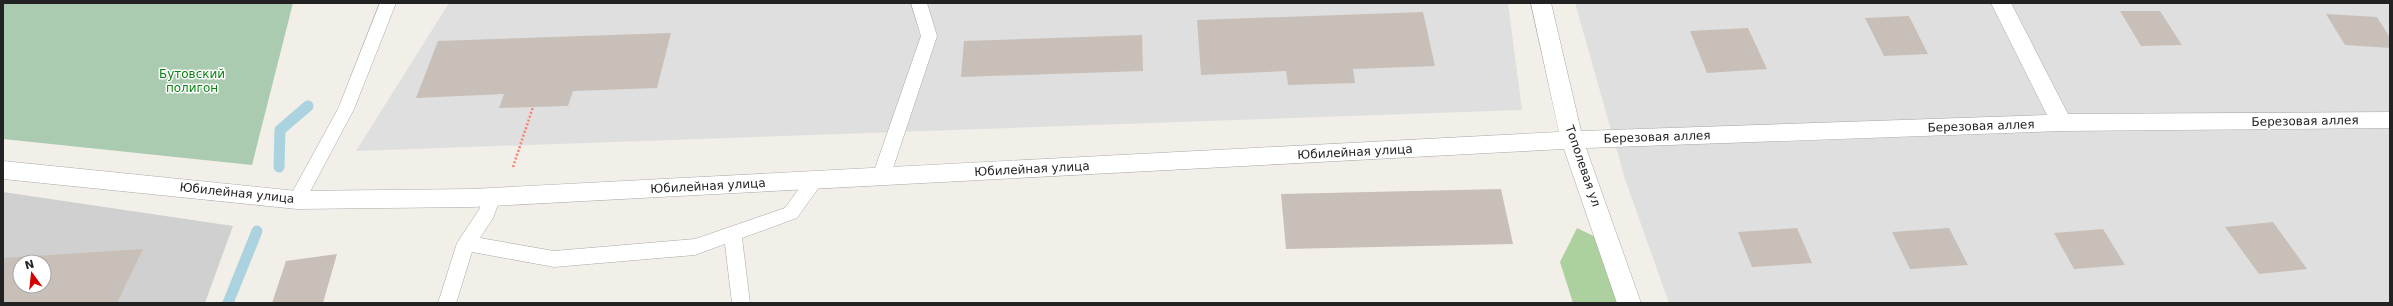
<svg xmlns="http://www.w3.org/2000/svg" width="2393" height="306" font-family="'DejaVu Sans',sans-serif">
<rect width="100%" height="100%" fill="#f2efe9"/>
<path fill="#e0dfdf" d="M449,3H1508L1522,110L356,151Z
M1575,3H2390V303H1669L1625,179Z"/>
<path fill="#d0d0d0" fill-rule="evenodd" d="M3,192L233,226L205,303H3ZM20,262H44V286H20Z"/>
<path fill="#add19e" d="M1577,228L1610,244L1631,303H1573L1560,262Z"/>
<path fill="#aacbaf" d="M3,3H293L252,165L3,139Z"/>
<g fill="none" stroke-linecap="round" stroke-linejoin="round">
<path stroke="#aad3df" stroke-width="11" d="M279,167L280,130L308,106
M228,303L257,231"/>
</g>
<path fill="#c7bfb8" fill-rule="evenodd" d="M2120,11H2160L2182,45L2141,46Z
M1423,12L1435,66L1353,69L1355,83L1288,85L1286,71L1201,75L1197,20Z
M2326,14L2377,17L2390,38V48L2345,45Z
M1909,16L1928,54L1884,56L1865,18Z
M1748,28L1767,69L1707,73L1690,31Z
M671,33L657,88L573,91L568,106L499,108L504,94L416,98L438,41Z
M1142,35L1143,71L961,77L964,41Z
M1501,189L1513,244L1286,249L1281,194Z
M2273,222L2307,269L2259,274L2225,227Z
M1797,228L1812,263L1752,267L1738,232Z
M1949,228L1968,265L1910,269L1892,232Z
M2103,229L2125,265L2074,269L2054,233Z
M143,249L117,303H3V258ZM20,262H44V286H20Z
M337,254L323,303H272L286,261Z"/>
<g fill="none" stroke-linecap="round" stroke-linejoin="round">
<defs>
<path id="service" d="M380,3H396L354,109L303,205L297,207L291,205L288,200L338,109Z
M911,3H927L937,36L890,177L887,182L881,184L875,182L872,177L921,36Z
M815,173L821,175L824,180L797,218L742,238L750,303H732L725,244L695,255L554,267L472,252L456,303H438L457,243L479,210L486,192L492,190L498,192L501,197L493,218L480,238L554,251L695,239L785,208L809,175Z"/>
<path id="minor" d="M1531,3H1551L1581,131L2047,115L1991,3H2011L2068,114L2390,112V128L2062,131L1586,148L1641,303H1617L1564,149L472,207L297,209L3,179V161L297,191L472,189L1559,132Z"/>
</defs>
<use href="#service" stroke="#a9a9a9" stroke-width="1"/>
<use href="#minor" stroke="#a9a9a9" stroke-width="1"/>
<path stroke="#fa8072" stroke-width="2.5" stroke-dasharray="2 2" stroke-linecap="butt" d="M513,167L533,107"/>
<use href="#service" fill="#fff" fill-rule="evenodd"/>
<use href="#minor" fill="#fff" fill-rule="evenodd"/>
</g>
<g text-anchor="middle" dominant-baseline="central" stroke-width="3" stroke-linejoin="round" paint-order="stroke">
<g font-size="12" fill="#0c8416" stroke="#fff">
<text x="192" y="74">Бутовский<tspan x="192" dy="14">полигон</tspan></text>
</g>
<g font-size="12" fill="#222" stroke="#fff">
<text transform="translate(2305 121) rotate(-1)">Березовая аллея</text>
<text transform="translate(1981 126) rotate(-2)">Березовая аллея</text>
<text transform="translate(1657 137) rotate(-2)">Березовая аллея</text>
<text transform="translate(1355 152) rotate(-3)">Юбилейная улица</text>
<text transform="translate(1583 166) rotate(71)">Тополевая ул</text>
<text transform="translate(1032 169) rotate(-3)">Юбилейная улица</text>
<text transform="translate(708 186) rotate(-3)">Юбилейная улица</text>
<text transform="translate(237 193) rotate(6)">Юбилейная улица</text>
</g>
</g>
<rect width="2393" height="306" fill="none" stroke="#222222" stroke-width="8"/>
<g transform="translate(32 274) rotate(345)"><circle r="19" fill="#ffffff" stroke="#a7a7a7"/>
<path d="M0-3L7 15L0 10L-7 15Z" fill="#d40000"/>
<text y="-6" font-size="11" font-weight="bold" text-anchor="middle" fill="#222222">N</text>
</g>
</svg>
